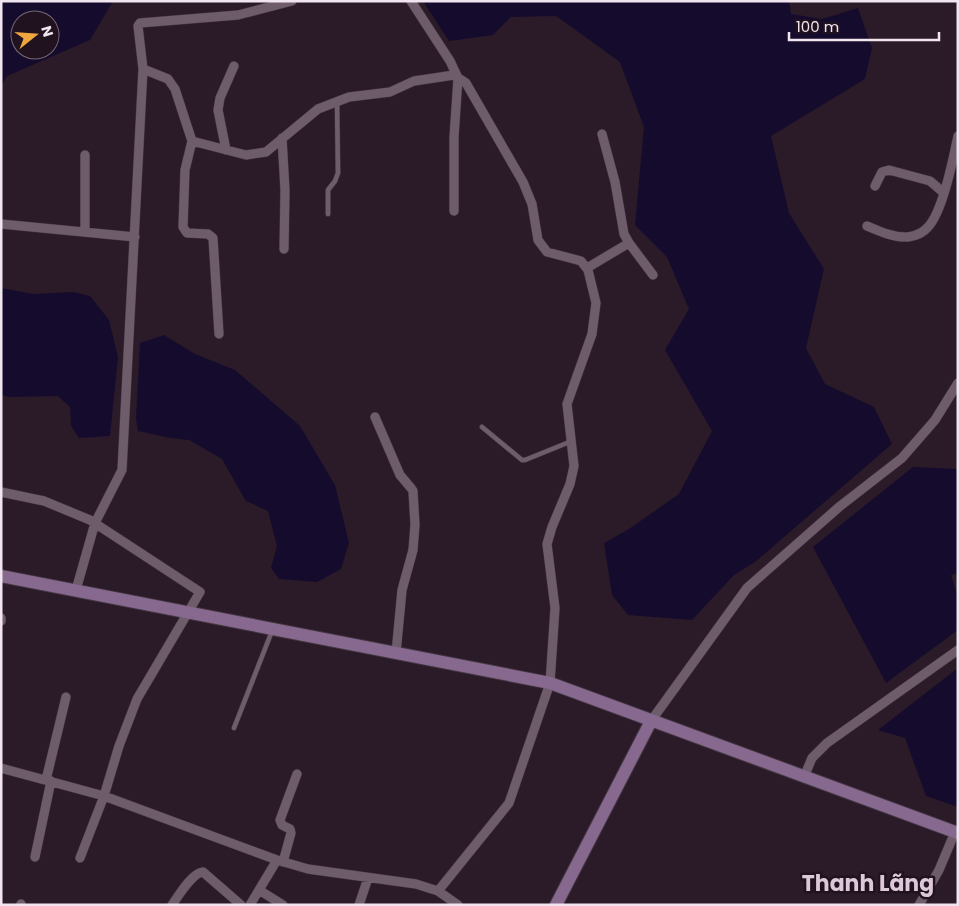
<svg xmlns="http://www.w3.org/2000/svg" width="959" height="906" font-family="Poppins,sans-serif">
<rect width="100%" height="100%" fill="#2b1b28"/>
<path fill="#150b2d" fill-rule="evenodd" d="M1,1H113L90,40L7,76L1,87ZM20,20H50V50H20Z
M423,1H789L791,14L822,19L858,8L872,48L865,79L771,136L789,213L824,269L806,348L825,384L874,407L892,444L755,562L734,575L692,620L628,615L612,595L604,543L629,529L679,494L712,431L665,350L689,309L667,257L635,225L644,127L620,62L556,16L511,17L493,35L449,41Z
M1,288L34,294L73,292L90,296L109,320L118,357L110,436L79,438L71,426L70,407L58,396L10,397L1,395Z
M164,335L195,354L235,370L300,426L335,485L349,543L341,569L317,582L279,579L271,568L277,546L268,511L246,501L222,459L189,440L170,438L138,431L136,419L140,343Z
M913,467L958,469V573L951,575L958,597V630L886,683L813,547Z
M958,668V807L926,796L905,738L878,730Z"/>
<g fill="none" stroke-linecap="round" stroke-linejoin="round">
<defs>
<path id="lane" d="M328,214V190L335,181L338,173L337,102
M482,427L522,460H525L572,441
M234,728L272,631"/>
<path id="street" d="M411,1L450,61L458,78L454,137V211
M143,69L168,79L175,89L192,141L246,155L266,152L318,109L349,97L390,92L414,81L454,75L466,83L523,182L532,204L538,240L547,252L581,261L588,270L596,303L592,334L567,404L574,466L570,484L552,527L547,544L555,608L550,683L509,803L438,891
M602,134L615,182L624,234L629,243L653,275
M282,138L285,190L284,249
M192,141L185,170L183,227L187,233L208,234L213,238L219,334
M226,150L218,110L220,98L234,66
M875,186L882,172L889,170L930,181L944,193
M1,224L135,237
M867,226C879,231 894,238 908,237C915,236 923,233 928,227C943,211 953,159 958,136
M85,232V155
M587,268L629,243
M375,417L400,475L411,488L413,491L415,525L413,550L402,590L396,653
M1,492L44,501L90,520L200,592L137,699L119,746L104,796L80,858
M76,590L95,523L122,470L143,69L138,26L140,23L238,15L292,1
M1,618V621
M651,721L747,588L839,507L902,458L935,420L958,383
M1,768L104,796L277,860L308,869L416,884L438,891L458,905
M804,777L812,758L827,743L958,650
M46,780L66,697
M35,857L51,781
M283,862L291,833L290,829L282,825L280,820L297,774
M259,890L283,905
M21,905V904
M172,905C179,895 192,873 203,872L241,905
M250,905L277,860
M359,905L368,878
M919,905L939,870L955,832"/>
<path id="secondary" d="M1,576L550,683L958,833
M556,905L651,721"/>
</defs>
<use href="#lane" stroke="#443742" stroke-width="5.5"/>
<use href="#street" stroke="#443742" stroke-width="10"/>
<use href="#secondary" stroke="#443742" stroke-width="14"/>
<use href="#lane" stroke="#6e5c6b" stroke-width="4.5"/>
<use href="#street" stroke="#6e5c6b" stroke-width="9"/>
<use href="#secondary" stroke="#87698f" stroke-width="12"/>
</g>
<g text-anchor="middle" dominant-baseline="central" stroke-width="5" stroke-linejoin="round" paint-order="stroke">
<g font-size="22" font-weight="bold" fill="#ddc8d9" stroke="#21121f">
<text x="868" y="883">Thanh Lãng</text>
</g>
</g>
<rect width="959" height="906" fill="none" stroke="#f1e6ef" stroke-width="5"/>
<g transform="translate(35 35) rotate(73)"><circle r="24" fill="#21121f" stroke="#746772"/>
<path d="M0-4L9 19L0 12L-9 19Z" fill="#f0a63f"/>
<text y="-8" font-size="14" font-weight="bold" text-anchor="middle" fill="#f1e6ef">N</text>
</g>
<path d="M789 32v8h150v-8" fill="none" stroke="#f1e6ef" stroke-width="2.5"/>
<text x="796" y="32" font-size="15" fill="#f1e6ef" stroke="#21121f" stroke-width="4" paint-order="stroke">100 m</text>
</svg>
